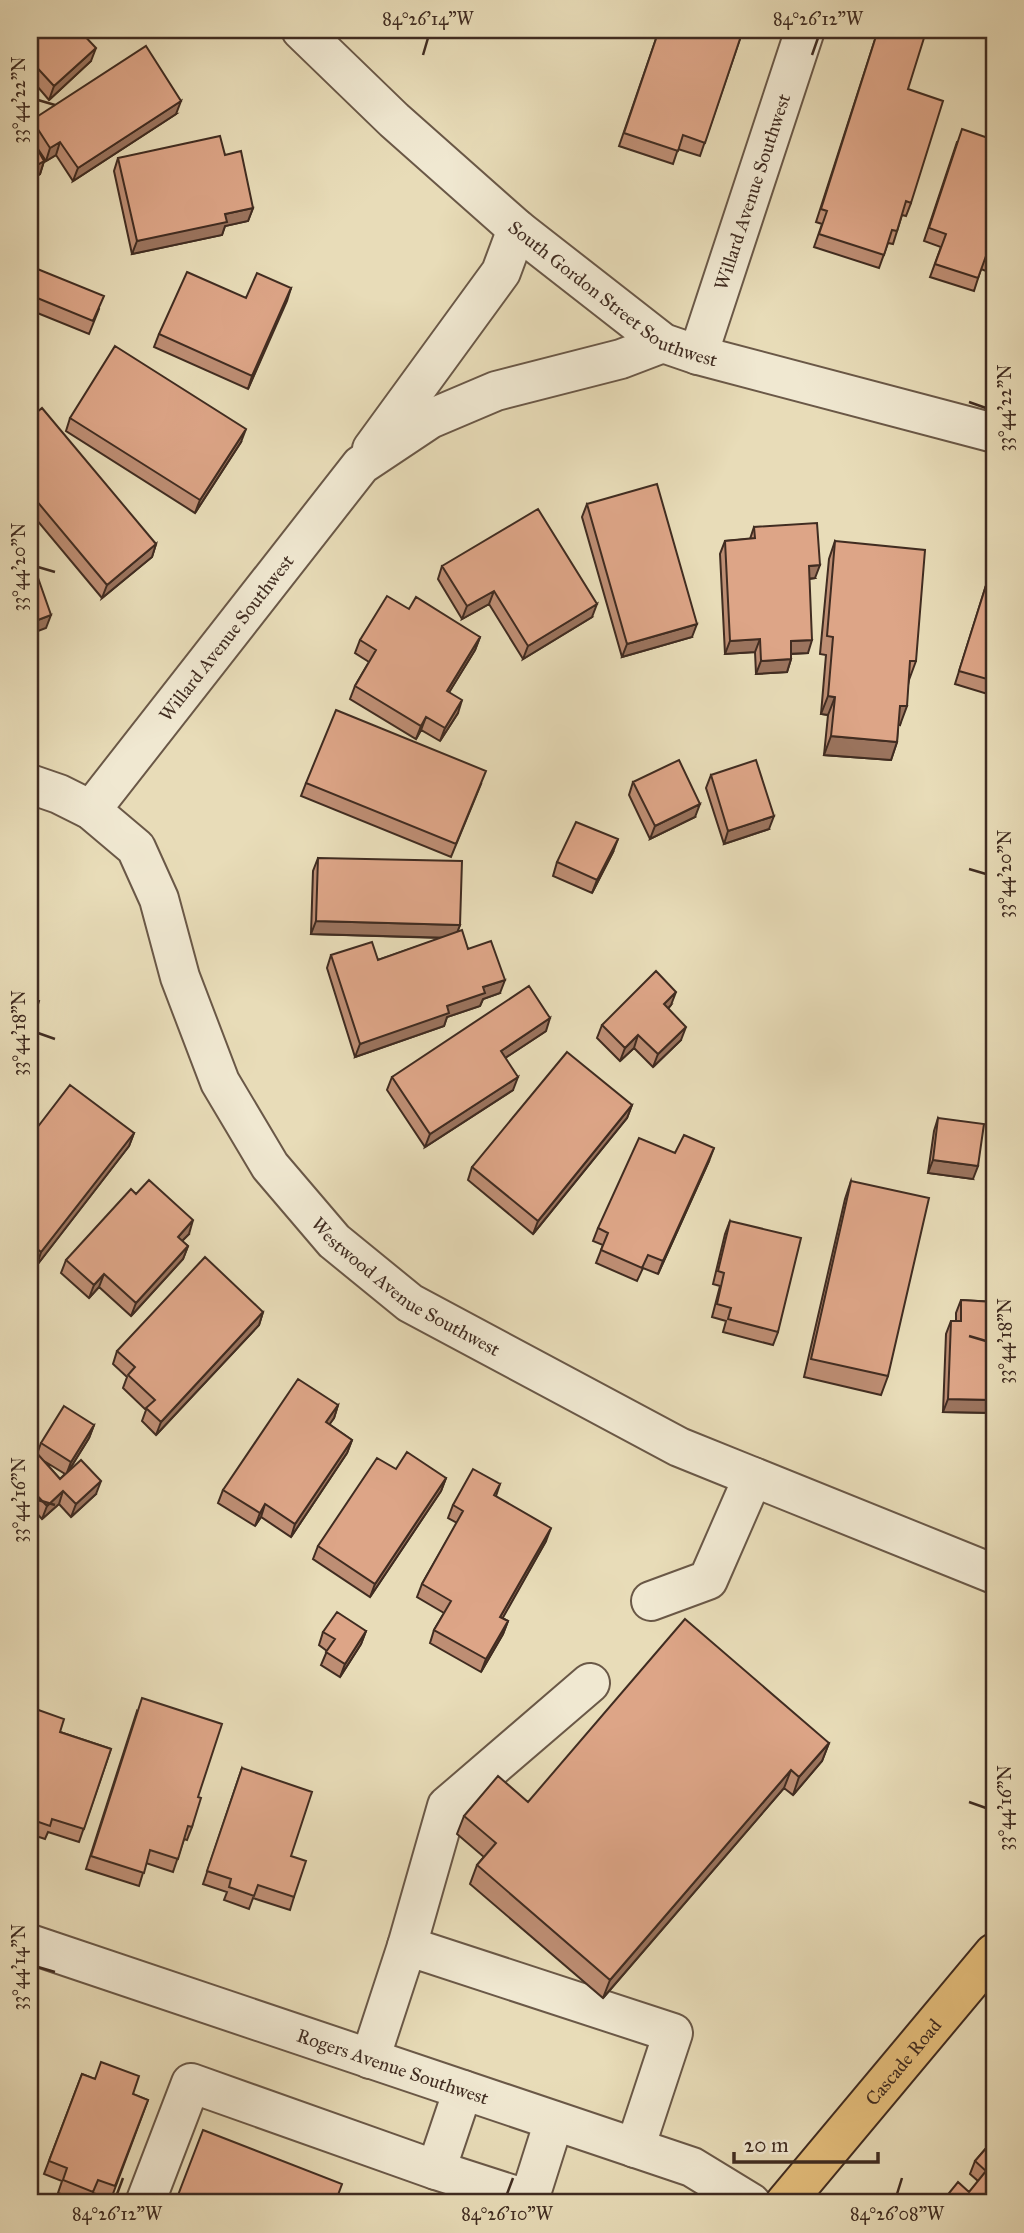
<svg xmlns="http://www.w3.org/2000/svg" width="1024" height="2233" font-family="'IM FELL Great Primer',serif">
<rect width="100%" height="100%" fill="#e8dcb8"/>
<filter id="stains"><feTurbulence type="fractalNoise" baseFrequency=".00286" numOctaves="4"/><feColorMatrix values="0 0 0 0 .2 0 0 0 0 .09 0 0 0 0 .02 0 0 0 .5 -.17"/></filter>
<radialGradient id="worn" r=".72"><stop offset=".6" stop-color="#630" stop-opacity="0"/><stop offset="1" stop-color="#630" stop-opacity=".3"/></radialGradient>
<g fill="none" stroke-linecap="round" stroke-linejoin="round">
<defs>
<g id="minor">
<path id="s1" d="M301,30L394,120L517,229L663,343L698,355L994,433"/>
<path id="s2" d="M698,355L805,30"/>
<path d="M372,449L501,272L517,229"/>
<path id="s3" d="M30,784L59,794L91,810L136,848L159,899L180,977L220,1082L270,1166L334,1241L410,1303L679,1447L994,1574"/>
<path id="s4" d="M91,810L361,465L430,419L496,391L621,359L663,343"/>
<path d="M651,1601L708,1580L753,1477"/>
<path id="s5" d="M30,1944L692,2167L751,2203"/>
<path d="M407,1946L447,1806L590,1683"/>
<path d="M370,2059L407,1946L673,2033L635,2148"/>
<path d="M436,2170L463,2090"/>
<path d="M145,2203L191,2083L436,2170L529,2200L554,2121"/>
</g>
<g id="major">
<path id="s6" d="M785,2203L994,1953"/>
</g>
</defs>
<use href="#minor" stroke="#6a5847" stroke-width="42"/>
<use href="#major" stroke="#402c21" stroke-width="42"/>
<use href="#minor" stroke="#f0e8d1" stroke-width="38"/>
<use href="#major" stroke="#e4be7c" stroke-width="38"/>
</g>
<path fill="#be8e74" stroke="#402c21" stroke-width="2" fill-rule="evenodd" d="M30,30H84L81,32L91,61L49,100L30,78Z
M659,30H743L700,156L678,149L673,164L619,146Z
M878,30L908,89L911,203L906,216L902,215L893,244L888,243L879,268L814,247L822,224L816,222Z
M176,114L73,181L56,155L46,161L36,146L44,161L40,174L30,180V125L32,120Z
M994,140V274L981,269L974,291L930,277L941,247L924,241L957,142Z
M225,155L253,208L248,221L225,226L222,235L132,254L114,171L118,158Z
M30,266L99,309L89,334L30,310Z
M291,288L248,389L154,347L159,334L246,298Z
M30,418L156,544L152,557L102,598L30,512Z
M70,418L241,442L195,513L66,431Z
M587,504L692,637L622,657L582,517Z
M754,527L815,578L809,579L808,653L791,654V659L787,672L756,674L755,652L725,654L720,554L725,541L750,539Z
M835,541L916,661L909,680L900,725L898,724L897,742L891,760L824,755L828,715L821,714L826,655L820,654L829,559Z
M442,566L592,617L523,659L489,604L462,619L438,579Z
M988,579L994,581V696L955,684Z
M409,609L480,637L475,650L449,692L458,713L440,741L421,730L416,739L350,699L355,686L369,662L355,653L360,640Z
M711,775L769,829L724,844L706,788Z
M633,782L695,817L650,839L629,795Z
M306,783L481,784L451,857L301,796Z
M613,852L592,893L553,876L557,862Z
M318,858L460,925L457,932L468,949L500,993L483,999L480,1006L447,1017L444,1026L355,1057L327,968L331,955L378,960L442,938L311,934L313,871Z
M671,1005L668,1009L681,1040L653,1067L634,1048L620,1061L597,1038L602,1025Z
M546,1031L505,1058L513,1090L425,1147L387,1090L392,1077Z
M632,1105L627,1118L533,1234L468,1180L472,1167Z
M938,1118L973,1179L928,1173L934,1131Z
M134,1133L129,1146L37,1265L30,1259V1137Z
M675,1153L709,1161L658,1274L643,1268L637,1281L596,1263L603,1245L593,1241L598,1228Z
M851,1181L888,1376L881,1395L804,1377L845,1199Z
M136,1194L189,1234L182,1241L188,1246L183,1259L131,1316L99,1287L89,1298L61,1273L66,1260Z
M730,1221L778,1332L773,1345L723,1332L726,1321L712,1317L720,1286L713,1284L725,1234Z
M961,1300L994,1302V1413L943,1412L946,1334L951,1321H956V1313Z
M263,1312L259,1325L156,1435L142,1421L146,1410L123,1388L127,1377L113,1364L117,1351Z
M338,1405L334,1418L329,1424L352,1440L347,1453L291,1537L261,1517L255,1526L218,1503L223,1490Z
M94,1425L89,1438L68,1472L96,1494L71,1517L59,1504L42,1519L30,1506V1454H37L41,1443ZM44,1461L65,1474L60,1479Z
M396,1469L446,1478L441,1491L370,1597L313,1559L318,1546Z
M500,1484L496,1496L546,1541L502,1618L508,1621L503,1634L481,1672L430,1643L434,1630L444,1613L417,1597L422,1584L457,1523L448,1518L453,1505Z
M366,1631L361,1644L340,1677L321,1665L327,1651L319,1645L323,1632Z
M30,1707L60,1732L111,1749L79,1842L48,1832L45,1839L30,1834Z
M137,1711L198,1797L192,1827L187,1840L184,1839L173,1872L146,1863L139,1886L86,1869Z
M829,1743L822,1761L793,1795L784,1788L603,1998L470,1884L477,1865L484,1857L457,1834L464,1816Z
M242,1768L291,1856L294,1897L290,1910L253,1898L249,1909L224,1900L227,1892L203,1884Z
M82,2074L148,2100L111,2199L93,2193L89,2203H85L58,2193L62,2181L44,2174Z
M994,2139V2203L978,2181L970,2174L975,2161Z"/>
<path fill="#9b745e" stroke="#402c21" stroke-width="2" d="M96,48L91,61L49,100L54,86Z
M181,101L176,114L73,181L78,168Z
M60,142L56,155L46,161L50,148Z
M44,161L40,174L30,180V169Z
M253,208L248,221L225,226L222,235L132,254L137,241L225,214Z
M291,288L287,301L248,389L252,376Z
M246,429L241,442L195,513L200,500Z
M156,544L152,557L102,598L107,585Z
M820,565L815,578L804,579L809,566Z
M494,591L489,604L462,619L467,606Z
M597,604L592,617L523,659L528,646Z
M51,615L46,628L30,634V623Z
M697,624L692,637L622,657L627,644Z
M480,637L475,650L442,704L447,691Z
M760,639L755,652L725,654L730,641Z
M812,640L808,653L786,654L791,641Z
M791,659L787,672L756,674L761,661Z
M828,696L835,697L828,715L821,714Z
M462,700L458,713L440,741L445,728Z
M900,706H907L900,725L893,724Z
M426,717L421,730L416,739L421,726Z
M831,736L897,742L891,760L824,755Z
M700,804L695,817L650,839L655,826Z
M774,816L769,829L724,844L728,831Z
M618,839L613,852L592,893L597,880Z
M316,921L460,925L455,938L311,934Z
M505,980L500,993L483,999L480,1006L447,1017L444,1026L355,1057L360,1044L447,1006L483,987Z
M676,992L671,1005L659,1018L664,1004Z
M550,1018L546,1031L496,1064L501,1051Z
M686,1027L681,1040L653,1067L658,1054Z
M638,1035L634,1048L620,1061L625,1048Z
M518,1077L513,1090L425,1147L430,1134Z
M632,1105L627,1118L533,1234L538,1221Z
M134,1133L129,1146L37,1265L41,1252Z
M714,1148L709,1161L658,1274L663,1261Z
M933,1160L978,1166L973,1179L928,1173Z
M193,1220L189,1234L173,1250L178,1237Z
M188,1246L183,1259L131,1316L136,1303Z
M104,1274L99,1287L89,1298L94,1285Z
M263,1312L259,1325L156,1435L161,1422Z
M948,1399L994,1400V1413L943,1412Z
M338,1405L334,1418L322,1435L326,1422Z
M94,1425L89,1438L66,1475L71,1462Z
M352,1440L347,1453L291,1537L295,1524Z
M446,1478L441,1491L370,1597L375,1584Z
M101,1481L96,1494L71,1517L76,1504Z
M63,1491L59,1504L42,1519L47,1506Z
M265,1504L261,1517L255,1526L260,1513Z
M551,1528L546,1541L496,1630L500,1617Z
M508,1621L503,1634L481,1672L486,1659Z
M366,1631L361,1644L340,1677L345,1664Z
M829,1743L822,1761L793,1795L799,1777Z
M791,1770L784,1788L603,1998L610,1980Z"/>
<path fill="#dda587" stroke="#402c21" stroke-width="2" d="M30,30H79L96,48L54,86L30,60Z
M659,30H743L705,143L683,135L678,151L624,133Z
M878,30H900L924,38L908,89L943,101L911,203L906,201L897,231L892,230L884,255L819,234L827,211L821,209Z
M146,46L181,101L78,168L60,142L50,148L32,120Z
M962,129L994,140V259L986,256L978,278L935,264L946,234L929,228Z
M30,136L44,161L30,169Z
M220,136L225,155L241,151L253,208L225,214L227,222L137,241L118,158Z
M30,266L104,296L93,321L30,295Z
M187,272L246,298L257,273L291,288L252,376L159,334Z
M115,346L246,429L200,500L70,418Z
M42,408L156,544L107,585L30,493V418Z
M657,484L697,624L627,644L587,504Z
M538,509L597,604L528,646L494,591L467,606L442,566Z
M817,523L820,565L809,566L812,640L791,641V659L761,661L760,639L730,641L725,541L755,538L754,527Z
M835,541L925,550L916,661H910L907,706H900L897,742L831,736L835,697L828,696L833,637L827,636Z
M30,555L51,615L30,623Z
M988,579L994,581V681L959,671Z
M387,596L409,609L416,597L480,637L447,691L462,700L445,728L426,717L421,726L355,686L376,650L360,640Z
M336,710L486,771L456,844L306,783Z
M679,760L700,804L655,826L633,782Z
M756,760L774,816L728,831L711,775Z
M576,822L618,839L597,880L557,862Z
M318,858L462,861L460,925L316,921Z
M462,930L468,949L491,941L505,980L483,987L485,993L447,1006L449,1013L360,1044L331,955L372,942L378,960Z
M656,971L676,992L664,1004L686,1027L658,1054L638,1035L625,1048L602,1025Z
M529,986L550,1018L501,1051L518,1077L430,1134L392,1077Z
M30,999L39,1001L30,1031Z
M567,1052L632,1105L538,1221L472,1167Z
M70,1085L134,1133L41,1252L30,1243V1137Z
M938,1118L984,1124L978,1166L933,1160Z
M684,1135L714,1148L663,1261L648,1255L642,1268L601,1250L608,1233L598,1228L639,1138L675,1153Z
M149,1180L193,1220L178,1237L188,1246L136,1303L104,1274L94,1285L66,1260L131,1189L136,1194Z
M851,1181L929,1198L888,1376L811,1359Z
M730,1221L801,1238L778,1332L728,1319L731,1308L717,1304L724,1273L718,1271Z
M205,1257L263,1312L161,1422L146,1408L155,1400L128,1375L135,1367L117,1351Z
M961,1300L994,1302V1400L948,1399L951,1321H961Z
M298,1379L338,1405L326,1422L352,1440L295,1524L265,1504L260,1513L223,1490Z
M64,1406L94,1425L71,1462L41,1443Z
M34,1450L60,1479L81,1460L101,1481L76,1504L63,1491L47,1506L30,1488V1454Z
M407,1452L446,1478L375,1584L318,1546L377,1458L396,1469Z
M473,1469L500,1484L494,1495L551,1528L500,1617L508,1621L486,1659L434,1630L451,1601L422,1584L463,1511L453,1505Z
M337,1612L366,1631L345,1664L326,1652L335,1639L323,1632Z
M685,1619L829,1743L799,1777L791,1770L610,1980L477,1865L496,1843L464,1816L498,1776L528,1802Z
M142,1698L222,1724L198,1797L201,1798L192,1827L188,1826L178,1859L150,1850L144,1873L91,1856Z
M30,1707L64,1719L60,1732L111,1749L84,1829L52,1819L50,1826L30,1819Z
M242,1768L312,1792L291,1856L306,1861L294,1897L258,1885L254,1896L229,1887L231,1879L207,1871Z
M30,2055L35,2057L30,2073Z
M101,2062L139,2076L133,2094L148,2100L115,2186L98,2180L93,2192L63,2180L67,2168L49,2161L82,2074L95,2079Z
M203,2130L342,2184L335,2203H175Z
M994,2139V2203H941L958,2182L969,2192L986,2171L975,2161Z"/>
<path fill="none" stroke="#402c21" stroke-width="2.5" d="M423,55L428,38M812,55L818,38M38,100L55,105M969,402L986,408M38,567L55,572M969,869L986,874M38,1033L55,1039M969,1336L986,1341M38,1500L55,1505M969,1802L986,1808M38,1967L55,1972M117,2194L123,2178M507,2194L513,2178M897,2194L902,2178"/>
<g text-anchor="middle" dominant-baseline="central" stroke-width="5" stroke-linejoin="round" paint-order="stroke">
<g font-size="19" fill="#402c21" stroke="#f0e8d1">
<text stroke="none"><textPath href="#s2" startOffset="172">Willard Avenue Southwest</textPath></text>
<text stroke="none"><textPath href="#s1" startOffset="411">South Gordon Street Southwest</textPath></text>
<text stroke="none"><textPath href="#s4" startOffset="219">Willard Avenue Southwest</textPath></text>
<text stroke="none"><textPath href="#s3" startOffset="656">Westwood Avenue Southwest</textPath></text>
<text stroke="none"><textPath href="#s6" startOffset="184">Cascade Road</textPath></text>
<text stroke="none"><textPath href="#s5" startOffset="383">Rogers Avenue Southwest</textPath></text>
</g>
</g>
<rect width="1024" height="2233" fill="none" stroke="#e8dcb8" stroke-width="77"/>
<path d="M734 2152v10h144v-10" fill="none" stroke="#402c21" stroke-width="3.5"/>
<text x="744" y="2152" font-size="21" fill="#402c21" stroke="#f0e8d1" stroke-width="5" paint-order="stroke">20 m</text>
<rect x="38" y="38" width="948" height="2156" fill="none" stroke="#402c21" stroke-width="2.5"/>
<g font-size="18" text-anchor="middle" fill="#402c21">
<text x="428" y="25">84°26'14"W</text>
<text x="818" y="25">84°26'12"W</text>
<text transform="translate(19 100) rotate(-90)" y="6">33°44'22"N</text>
<text transform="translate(1005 408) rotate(-90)" y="6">33°44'22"N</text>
<text transform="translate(19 567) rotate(-90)" y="6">33°44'20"N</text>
<text transform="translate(1005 874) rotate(-90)" y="6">33°44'20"N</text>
<text transform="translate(19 1033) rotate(-90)" y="6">33°44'18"N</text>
<text transform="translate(1005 1341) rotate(-90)" y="6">33°44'18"N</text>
<text transform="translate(19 1500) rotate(-90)" y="6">33°44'16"N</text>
<text transform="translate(1005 1808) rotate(-90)" y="6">33°44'16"N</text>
<text transform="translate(19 1967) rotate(-90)" y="6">33°44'14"N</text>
<text x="117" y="2220">84°26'12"W</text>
<text x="507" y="2220">84°26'10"W</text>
<text x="897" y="2220">84°26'08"W</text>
</g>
<rect width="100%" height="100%" filter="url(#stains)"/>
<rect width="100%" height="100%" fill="url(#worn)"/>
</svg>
